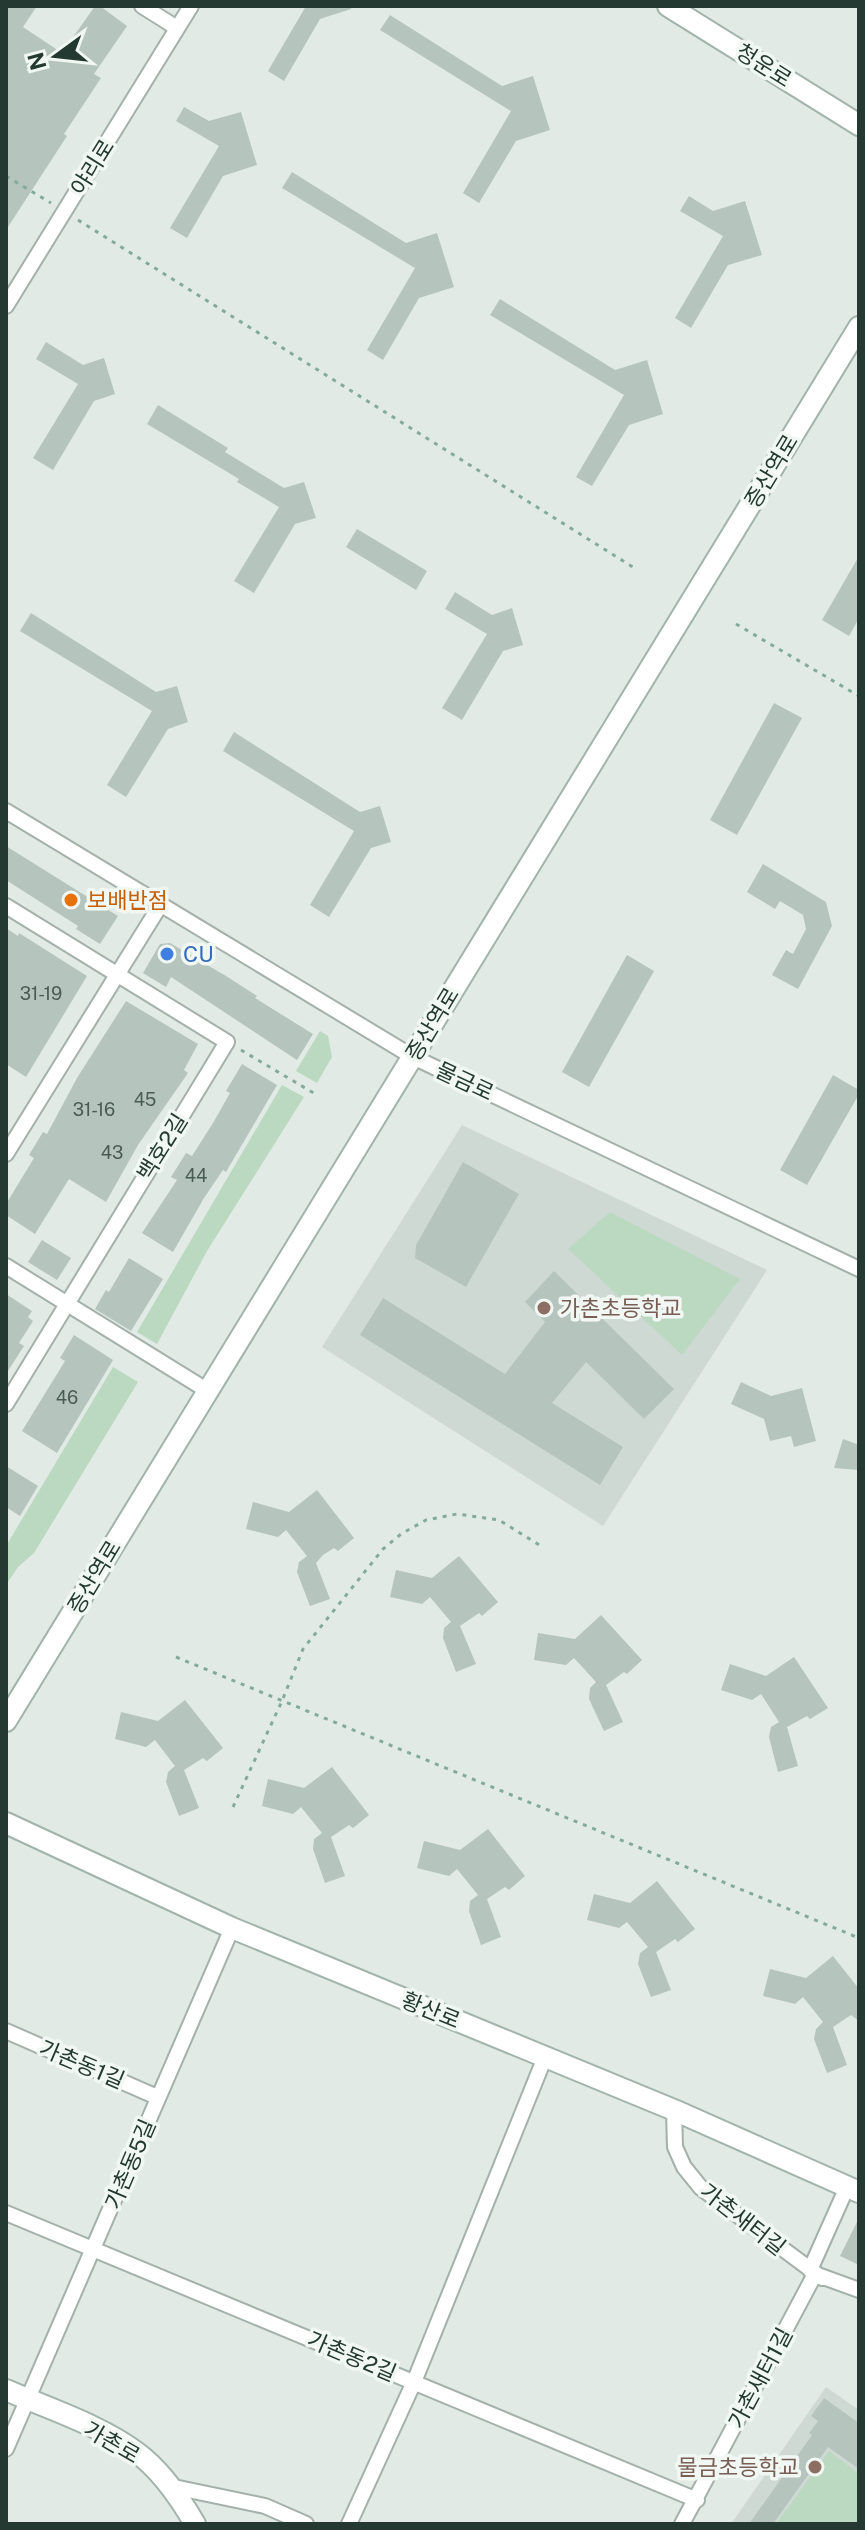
<svg xmlns="http://www.w3.org/2000/svg" width="865" height="2530" font-family="'Public Sans','Noto Sans KR',sans-serif">
<rect width="100%" height="100%" fill="#e1eae5"/>
<path fill="#cfd9d4" d="M462,1125L767,1270L603,1526L322,1347Z
M826,2387L859,2410V2524H731Z"/>
<path fill="#bbd9c1" d="M320,1031L328,1036L332,1057L317,1083L296,1071Z
M282,1085L304,1097L207,1251L157,1344L137,1332Z
M610,1212L740,1279L682,1355L568,1249Z
M113,1367L138,1382L34,1553L18,1567L6,1585V1546Z
M829,2451L859,2474V2524H776Z"/>
<path fill="#b6c4be" d="M6,6H37L23,27L62,53L95,6H100L127,26L94,74L101,78L64,134L67,136L6,230Z
M306,6H351V9L320,19L284,81L268,71Z
M390,15L502,86L533,76L550,130L516,141L479,203L463,193L511,111L380,30Z
M184,107L209,121L241,112L257,165L223,176L187,238L170,228L219,146L176,121Z
M292,172L406,243L437,233L454,287L419,298L383,360L367,350L415,268L282,188Z
M689,196L713,211L745,201L762,255L728,265L691,328L675,318L723,236L680,211Z
M500,299L615,370L647,360L663,414L629,425L592,486L576,477L624,395L490,315Z
M46,342L83,365L104,358L115,394L94,401L53,470L33,458L78,384L36,359Z
M158,405L228,448L225,452L284,488L304,482L316,518L295,524L254,593L234,581L279,507L237,482L239,479L147,424Z
M357,529L427,571L416,590L346,547Z
M859,556V618L849,636L822,620Z
M455,592L492,615L512,608L523,645L503,651L462,720L442,708L487,634L445,609Z
M31,613L156,692L177,686L188,722L168,729L126,797L107,785L152,711L20,631Z
M774,703L802,718L737,835L710,820Z
M234,732L360,812L380,806L391,842L371,848L329,917L310,905L354,831L223,751Z
M6,846L118,916L100,944L76,929L78,926L6,880Z
M763,864L826,902L832,926L798,989L772,975L786,950L793,954L806,929L803,915L780,901L775,909L747,892Z
M6,928L18,936L19,933L87,976L26,1077L6,1064Z
M170,943L226,976L257,996L255,998L313,1034L297,1060L171,977L166,987L143,973L160,944Z
M627,955L654,971L589,1087L562,1072Z
M126,1001L198,1044L184,1070L188,1073L138,1145L106,1202L69,1179L35,1234L6,1215V1204L34,1158L29,1155L43,1132L47,1134L77,1078Z
M242,1064L277,1085L226,1172L223,1170L204,1198L173,1252L142,1233L177,1180L171,1177L186,1153L192,1156L213,1123L230,1093L226,1091Z
M833,1075L859,1090V1094L807,1185L780,1170Z
M463,1162L519,1194L466,1287L415,1258L416,1245Z
M42,1240L71,1258L57,1280L28,1262Z
M129,1258L163,1279L131,1331L95,1309L106,1290L109,1292Z
M554,1271L674,1389L644,1419L586,1362L552,1403L623,1447L600,1485L360,1335L383,1298L505,1374L545,1322L525,1302Z
M6,1294L32,1311L28,1317L33,1321L19,1343L24,1346L6,1374Z
M74,1335L113,1360L57,1453L22,1431L65,1361L60,1358Z
M741,1382L771,1396L802,1388L816,1441L794,1447L791,1436L770,1441L764,1419L731,1404Z
M843,1439L859,1445V1470L834,1468Z
M6,1466L38,1486L20,1516L6,1507Z
M317,1490L354,1538L338,1551L334,1548L323,1555L316,1563L330,1599L310,1606L297,1572L299,1562L307,1556L286,1530L278,1537L246,1529L253,1502L289,1512Z
M459,1556L498,1602L482,1616L479,1613L460,1626L476,1664L456,1672L443,1638L444,1628L451,1622L430,1597L422,1604L390,1597L396,1570L432,1578Z
M601,1615L642,1660L627,1674L624,1672L606,1685L623,1722L604,1731L589,1699L590,1688L596,1682L574,1658L566,1665L534,1660L538,1633L575,1639Z
M794,1657L828,1708L810,1719L807,1716L787,1727L798,1766L778,1772L769,1737L771,1727L779,1722L761,1694L752,1700L721,1690L730,1664L766,1676Z
M185,1700L223,1748L207,1761L203,1758L184,1770L199,1808L179,1816L166,1782L168,1772L175,1766L155,1740L146,1747L115,1739L121,1712L158,1721Z
M332,1767L369,1815L353,1828L349,1825L331,1837L345,1876L325,1883L313,1849L314,1839L322,1833L301,1807L293,1814L262,1806L268,1779L304,1788Z
M488,1829L525,1876L509,1890L505,1887L487,1899L501,1937L481,1945L469,1911L470,1901L478,1895L457,1869L449,1876L417,1868L424,1841L460,1850Z
M657,1881L695,1929L678,1942L675,1939L656,1952L671,1990L651,1997L638,1964L640,1953L648,1947L627,1922L619,1928L587,1920L594,1894L630,1903Z
M833,1956L859,1989V2021L851,2015L833,2027L847,2065L827,2073L814,2039L816,2029L823,2022L803,1997L795,2004L763,1996L770,1969L806,1978Z
M859,2218V2265L840,2256Z
M824,2398L859,2423V2469L828,2447L773,2524H749L812,2435L809,2433L818,2421L811,2416Z"/>
<g fill="none" stroke-linecap="round" stroke-linejoin="round">
<defs>
<path id="street" d="M142,6L177,28
M6,306L191,6
M6,811L413,1057L859,1269
M6,906L227,1042L6,1404
M6,1154L161,904
M6,1266L208,1391
M6,2031L157,2097
M674,2110L675,2147L684,2167L701,2188L822,2278
M6,2213L697,2500
M810,2270L847,2187
M6,2449L232,1928
M169,2486L265,2506L306,2524
M349,2524L414,2382L545,2057
M682,2524L815,2274L859,2290"/>
<path id="secondary" d="M668,6L859,125
M6,1721L859,327
M6,1823L232,1928L674,2110L859,2192
M6,2390C47,2408 100,2425 136,2452C161,2470 180,2498 195,2524"/>
</defs>
<use href="#street" stroke="#a4b1ab" stroke-width="18"/>
<use href="#secondary" stroke="#a1b4ac" stroke-width="24"/>
<path stroke="#84aa9b" stroke-width="3" stroke-dasharray="4 6" stroke-linecap="butt" d="M6,176L51,203
M78,220L636,569
M736,624L859,696
M241,1050L317,1095
M176,1657L859,1938
M233,1807L282,1701L303,1649L383,1549L401,1534L426,1520L457,1514L499,1520L541,1546"/>
<use href="#street" stroke="#fff" stroke-width="14"/>
<use href="#secondary" stroke="#fff" stroke-width="20"/>
</g>
<circle fill="#e8710a" stroke="#f1f7f3" stroke-width="3" cx="71" cy="900" r="8"/>
<circle fill="#3f7fe0" stroke="#f1f7f3" stroke-width="3" cx="167" cy="954" r="8"/>
<g fill="#8d6e63" stroke="#f1f7f3" stroke-width="3">
<circle cx="544" cy="1308" r="8"/>
<circle cx="815" cy="2467" r="8"/>
</g>
<g text-anchor="middle" dominant-baseline="central" stroke-width="7" stroke-linejoin="round" paint-order="stroke">
<g font-size="18" fill="#485c54">
<text x="41" y="993">31-19</text>
<text x="145" y="1099">45</text>
<text x="94" y="1109">31-16</text>
<text x="112" y="1152">43</text>
<text x="196" y="1175">44</text>
<text x="67" y="1397">46</text>
</g>
<g font-size="22" fill="#233931" stroke="#f1f7f3">
<text transform="translate(764 65) rotate(32)">청운로</text>
<text transform="translate(92 167) rotate(-58)">야리로</text>
<text transform="translate(771 471) rotate(-59)">증산역로</text>
<text transform="translate(432 1024) rotate(-59)">증산역로</text>
<text transform="translate(465 1081) rotate(25)">물금로</text>
<text transform="translate(162 1147) rotate(-58)">백호2길</text>
<text transform="translate(94 1577) rotate(-59)">증산역로</text>
<text transform="translate(431 2010) rotate(22)">황산로</text>
<text transform="translate(82 2064) rotate(23)">가촌동1길</text>
<text transform="translate(130 2164) rotate(-67)">가촌동5길</text>
<text transform="translate(743 2219) rotate(38)">가촌새터길</text>
<text transform="translate(352 2356) rotate(23)">가촌동2길</text>
<text transform="translate(760 2378) rotate(-62)">가촌새터1길</text>
<text transform="translate(112 2442) rotate(30)">가촌로</text>
</g>
<g font-size="22" fill="#c56008" stroke="#f1f7f3" text-anchor="start">
<text x="87" y="900">보배반점</text>
</g>
<g font-size="22" fill="#366cbe" stroke="#f1f7f3" text-anchor="start">
<text x="183" y="954">CU</text>
</g>
<g font-size="22" fill="#785e54" stroke="#f1f7f3" text-anchor="start">
<text x="560" y="1308">가촌초등학교</text>
<text x="799" y="2467" text-anchor="end">물금초등학교</text>
</g>
</g>
<rect width="865" height="2530" fill="none" stroke="#233931" stroke-width="16"/>
<g transform="translate(56 56) rotate(255)" stroke="#f1f7f3" stroke-width="6" paint-order="stroke">
<path d="M0-6L14 30L0 20L-14 30Z" fill="#233931"/>
<text y="-12" font-size="22" font-weight="bold" text-anchor="middle" fill="#233931">N</text>
</g>
</svg>
